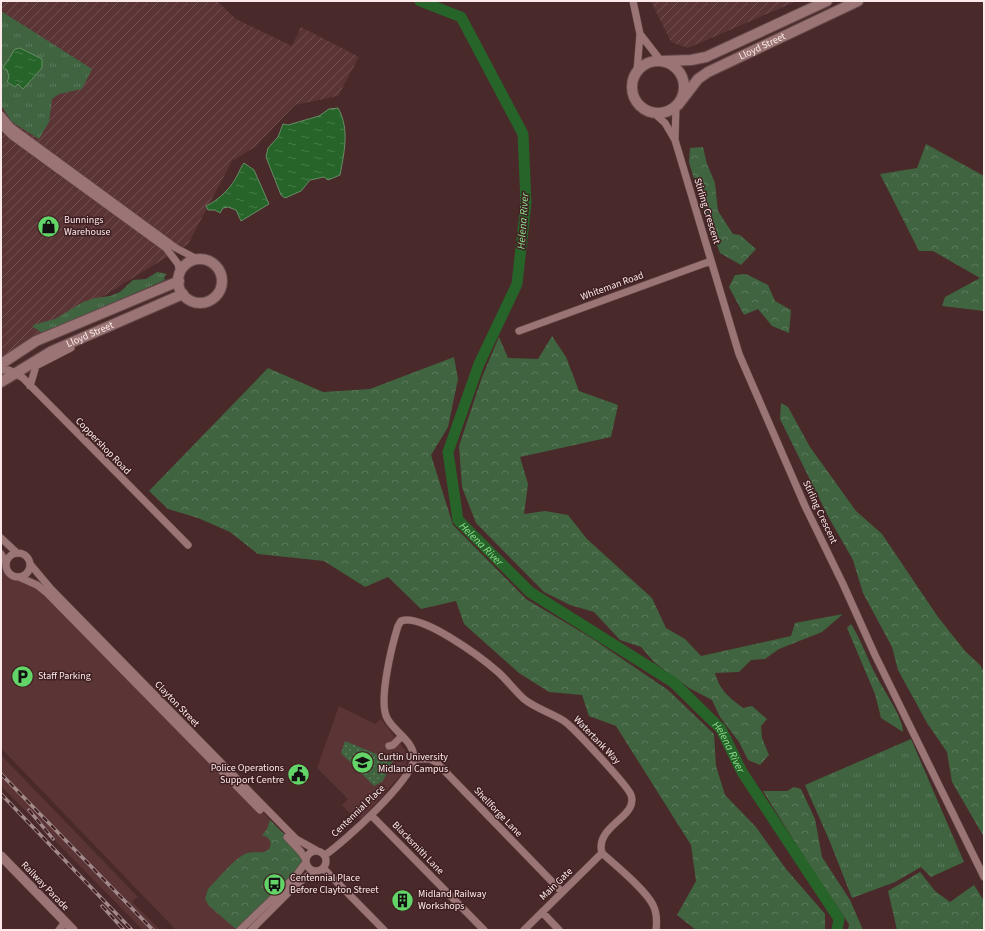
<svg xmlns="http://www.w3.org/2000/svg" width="985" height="931" font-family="'Source Sans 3',sans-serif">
<defs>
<pattern id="industrial-furrows" width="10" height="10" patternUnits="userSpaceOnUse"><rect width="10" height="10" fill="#5b3436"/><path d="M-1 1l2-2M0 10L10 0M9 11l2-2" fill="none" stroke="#735253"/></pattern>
<pattern id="grass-tufts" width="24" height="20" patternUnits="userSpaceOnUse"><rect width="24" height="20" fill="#3f643f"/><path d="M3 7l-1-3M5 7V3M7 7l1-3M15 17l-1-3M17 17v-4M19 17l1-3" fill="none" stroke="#5c7a5b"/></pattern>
<pattern id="forest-crowns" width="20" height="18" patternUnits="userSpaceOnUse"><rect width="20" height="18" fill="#3f643f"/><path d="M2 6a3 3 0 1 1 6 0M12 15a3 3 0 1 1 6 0" fill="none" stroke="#5c7a5b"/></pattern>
<pattern id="garden-dots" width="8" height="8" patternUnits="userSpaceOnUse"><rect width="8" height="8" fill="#3f643f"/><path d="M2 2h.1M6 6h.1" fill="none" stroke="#5c7a5b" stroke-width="1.8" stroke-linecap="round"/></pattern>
<pattern id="water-ripples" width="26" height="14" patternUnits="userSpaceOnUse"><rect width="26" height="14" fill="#27642a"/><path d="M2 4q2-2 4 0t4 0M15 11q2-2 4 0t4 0" fill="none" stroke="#477a49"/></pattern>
</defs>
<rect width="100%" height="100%" fill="#4a292a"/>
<path fill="#5b3436" d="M1,554L10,573L47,593L297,847L240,930H176L1,748Z
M339,706L375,724L381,719L405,750L407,755L406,766L401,775L362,818L354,817L342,805L348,799L317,768Z
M1,755L138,897L132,902L160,930H143L1,786Z"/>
<path fill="url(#industrial-furrows)" d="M1,1H217L236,19L292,46L301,27L359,57L338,96L295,105L255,147L232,161L188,244L1,359Z
M651,1H797L688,48L671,42Z"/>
<path fill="url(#grass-tufts)" d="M1,11L92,69L82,89L59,94L52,99L49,122L39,139L12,122L1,105Z
M157,272L167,274L164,277L165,280L46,332H41L33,327V325L55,319L83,302L95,298L110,296L120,292L133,280L146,279Z
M911,739L964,862L931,877L921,867L895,882L852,898L830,842L805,785Z
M984,912V930H963Z"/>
<path fill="url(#forest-crowns)" d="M926,144L984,176V311L942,306L945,297L980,278L933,251H919L880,174L917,168Z
M703,147L707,164L715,183L718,211L733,234L740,235L756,249L741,265L720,253L701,203L689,162L690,148Z
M746,274L768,285L775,301L791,310L789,333L772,326L758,309L744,315L729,287L735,275Z
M552,336L566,357L579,391L618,405L611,437L520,457L528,484L524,514L545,511L568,515L587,539L652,598L666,628L685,639L701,656L791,636L795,623L843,614L822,632L779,649L765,659L751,660L739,672L715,673C720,691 729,697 743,708L752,706L767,719L761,726L762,738L769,755L760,765L748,760L739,742L720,717L712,700L689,688L655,663L641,647L620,640L594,612L570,605L544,592L476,523L462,487L459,446L482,377L499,337L508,358L538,359Z
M454,357L458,379L448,427L431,455L453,525L526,599L593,639L668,690L714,734L716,766L725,795L756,827L786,869L825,914V930H696L677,915L696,881L691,845L616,726L589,716L582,695L549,692L519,673L464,624L456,601L421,609L388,577L365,587L324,561L258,554L230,532L198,518L168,509L149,491L268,368L323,392L370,389Z
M781,403L788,407L810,447L856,511L882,534L938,617L965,651L980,665L984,672V837L952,782L947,752L927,723L898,670L892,647L863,593L853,560L829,518L780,419Z
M851,624C862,641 867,659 876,675C882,688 904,719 903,732L881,718L875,694L847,628Z
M794,787L801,789L815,819L822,857L850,900L863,930H848L849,924L806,860L763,791H787Z
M270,820L297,847L306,862L240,930H237L209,906L205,899L208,889C218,879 233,860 245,854C252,850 264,855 269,849C273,843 269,838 265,836H262L267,829Z
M920,872L935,891L950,902L974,885L984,901V912L963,930H897L888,891Z"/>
<path fill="url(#garden-dots)" d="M345,741L393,761L383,781L374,786L341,753Z"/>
<path fill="url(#water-ripples)" stroke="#678c64" d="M20,48L42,59V68L23,89L18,84L15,87L7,82L9,77L7,70L3,68L15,49Z
M338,108C350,129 344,153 340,175L328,180L324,177L310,180L301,191L285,198L281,195L266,157L268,148L278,137L283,124L288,125L319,116L329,109Z
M244,163L254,170L269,204L241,221L236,210L228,207L223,208L220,213L215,210H208L206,206C219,200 232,187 238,174C240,170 241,167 244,163Z"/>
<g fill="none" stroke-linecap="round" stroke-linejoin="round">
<path stroke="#27642a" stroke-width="11" id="s1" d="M420,1L461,17L523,134L526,203L517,284L479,364L448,452L458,520L530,592L673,682L721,729L742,772L839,919L837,930"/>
<defs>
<path id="minor" d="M633,1L640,34L637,71
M640,34L661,61
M654,113L665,123L675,140L739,354L805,506L843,584L875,655L984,877
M1,115L11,127L176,248L197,259
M1,125L12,136L166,248L178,264L180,273
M675,140L676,106
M519,331L711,261
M1,370H9L23,378L188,545
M30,386L36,366L71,348
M1,538L17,553
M6 565a12 12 0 1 1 24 0a12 12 0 1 1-24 0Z
M1,554L6,563
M30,564L51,589L296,839L316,850
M19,577L37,585L47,593L260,810
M389,746L393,745L402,736
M414,759H430L436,762L562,892
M371,815L484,930
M287,837L301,852L306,860
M306 861a10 10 0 1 1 20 0a10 10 0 1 1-20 0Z
M325,855C343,843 415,778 414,757C413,740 394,732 387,718C378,701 392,645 398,626L401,621C422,613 482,658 498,672C507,680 515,691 524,699C535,708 551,713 564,721C573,727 628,786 631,795C639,817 594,826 602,853C616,866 645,889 653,905C657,913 657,922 656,930
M324,869L384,930
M542,912L559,930
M59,930L65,922
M240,930L295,877L306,862
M251,930L296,885L314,871
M524,930L602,853"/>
<path id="tertiary" d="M1,856L73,930"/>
<g id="secondary">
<circle cx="658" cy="87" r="26"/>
<path d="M662,61L691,60L706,57L827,1"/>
<path id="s2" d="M678,105L698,79L708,72L858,1"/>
<circle cx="200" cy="281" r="22"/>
<path d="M1,364L36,341L179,281"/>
<path id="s3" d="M1,382L52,351L183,294"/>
</g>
</defs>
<use href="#minor" stroke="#64494b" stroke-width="8"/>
<use href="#tertiary" stroke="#64494b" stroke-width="10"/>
<use href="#secondary" stroke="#64494b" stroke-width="12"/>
<use href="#minor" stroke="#9b7475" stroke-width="7"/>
<use href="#tertiary" stroke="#9b7475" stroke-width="9"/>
<use href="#secondary" stroke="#9b7475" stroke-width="10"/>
<defs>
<path id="rail" d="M1,774L153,930
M1,794L132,930
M29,810L53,839
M102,906L124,930"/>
</defs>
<use href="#rail" stroke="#a38a8a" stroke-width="3.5"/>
<use href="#rail" stroke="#3f1f21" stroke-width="2" stroke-dasharray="6" stroke-linecap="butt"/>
</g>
<defs>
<symbol id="shop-disc" viewBox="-11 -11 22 22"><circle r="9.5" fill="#63d468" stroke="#3f1f21"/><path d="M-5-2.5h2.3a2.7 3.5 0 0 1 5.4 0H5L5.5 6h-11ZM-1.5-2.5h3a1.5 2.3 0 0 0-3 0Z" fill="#111"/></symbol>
<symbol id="parking-disc" viewBox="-11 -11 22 22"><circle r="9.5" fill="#63d468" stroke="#3f1f21"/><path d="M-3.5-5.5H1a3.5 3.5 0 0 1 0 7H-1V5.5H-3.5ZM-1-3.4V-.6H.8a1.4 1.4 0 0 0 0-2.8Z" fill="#111"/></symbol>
<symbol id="university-disc" viewBox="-11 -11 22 22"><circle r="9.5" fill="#63d468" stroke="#3f1f21"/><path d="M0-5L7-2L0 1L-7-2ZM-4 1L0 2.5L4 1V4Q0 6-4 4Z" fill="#111"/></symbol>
<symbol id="civic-disc" viewBox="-11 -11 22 22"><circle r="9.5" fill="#63d468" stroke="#3f1f21"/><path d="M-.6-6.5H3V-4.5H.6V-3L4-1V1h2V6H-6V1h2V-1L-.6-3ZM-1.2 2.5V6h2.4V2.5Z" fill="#111"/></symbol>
<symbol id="bus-disc" viewBox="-11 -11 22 22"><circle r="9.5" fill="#63d468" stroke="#3f1f21"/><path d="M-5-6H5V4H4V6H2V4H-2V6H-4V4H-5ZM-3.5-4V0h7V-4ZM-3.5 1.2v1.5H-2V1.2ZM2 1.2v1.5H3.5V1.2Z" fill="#111"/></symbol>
<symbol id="building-disc" viewBox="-11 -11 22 22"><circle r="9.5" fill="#63d468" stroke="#3f1f21"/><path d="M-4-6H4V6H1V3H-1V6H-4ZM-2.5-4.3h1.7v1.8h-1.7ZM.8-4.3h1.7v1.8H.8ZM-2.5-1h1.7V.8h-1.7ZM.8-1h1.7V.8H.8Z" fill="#111"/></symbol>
</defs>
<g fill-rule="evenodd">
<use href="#shop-disc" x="36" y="214" width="25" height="25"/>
<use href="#parking-disc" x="10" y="664" width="25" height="25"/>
<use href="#university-disc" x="350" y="750" width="25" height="25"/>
<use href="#civic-disc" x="286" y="762" width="25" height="25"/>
<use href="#bus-disc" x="262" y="872" width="25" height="25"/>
<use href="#building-disc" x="390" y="888" width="25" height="25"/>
</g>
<g text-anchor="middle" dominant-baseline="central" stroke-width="3" stroke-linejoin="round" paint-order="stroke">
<g font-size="10" fill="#fceaea" stroke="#3f1f21">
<text stroke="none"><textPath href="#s2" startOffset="105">Lloyd Street</textPath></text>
<text transform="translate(707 211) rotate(73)">Stirling Crescent</text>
<text transform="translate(612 286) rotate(-20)">Whiteman Road</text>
<text stroke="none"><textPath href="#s3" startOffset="101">Lloyd Street</textPath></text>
<text transform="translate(103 446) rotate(46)">Coppershop Road</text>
<text transform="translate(820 512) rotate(65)">Stirling Crescent</text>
<text transform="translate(177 704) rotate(46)">Clayton Street</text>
<text transform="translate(597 740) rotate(46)">Watertank Way</text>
<text transform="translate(358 811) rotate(-44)">Centennial Place</text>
<text transform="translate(498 812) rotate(46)">Shellforge Lane</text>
<text transform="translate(418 848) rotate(46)">Blacksmith Lane</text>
<text transform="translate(556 884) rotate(-44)">Main Gate</text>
<text transform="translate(45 886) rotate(46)">Railway Parade</text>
</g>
<g font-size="10" fill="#fceaea" stroke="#3f1f21" text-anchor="start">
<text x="64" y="220">Bunnings<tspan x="64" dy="12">Warehouse</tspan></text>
<text x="38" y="676">Staff Parking</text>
<text x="378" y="757">Curtin University<tspan x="378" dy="12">Midland Campus</tspan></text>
<text x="284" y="768" text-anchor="end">Police Operations<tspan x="284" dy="12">Support Centre</tspan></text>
<text x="290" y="878">Centennial Place<tspan x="290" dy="12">Before Clayton Street</tspan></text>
<text x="418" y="894">Midland Railway<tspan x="418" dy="12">Workshops</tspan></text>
</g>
<g font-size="11" font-style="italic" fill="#8bdf8c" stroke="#3f1f21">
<text transform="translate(523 221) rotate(-86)">Helena River</text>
<text stroke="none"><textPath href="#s1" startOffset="611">Helena River</textPath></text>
<text stroke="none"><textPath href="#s1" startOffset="935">Helena River</textPath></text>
</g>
</g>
<rect width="985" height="931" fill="none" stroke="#fceaea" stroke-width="4"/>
</svg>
